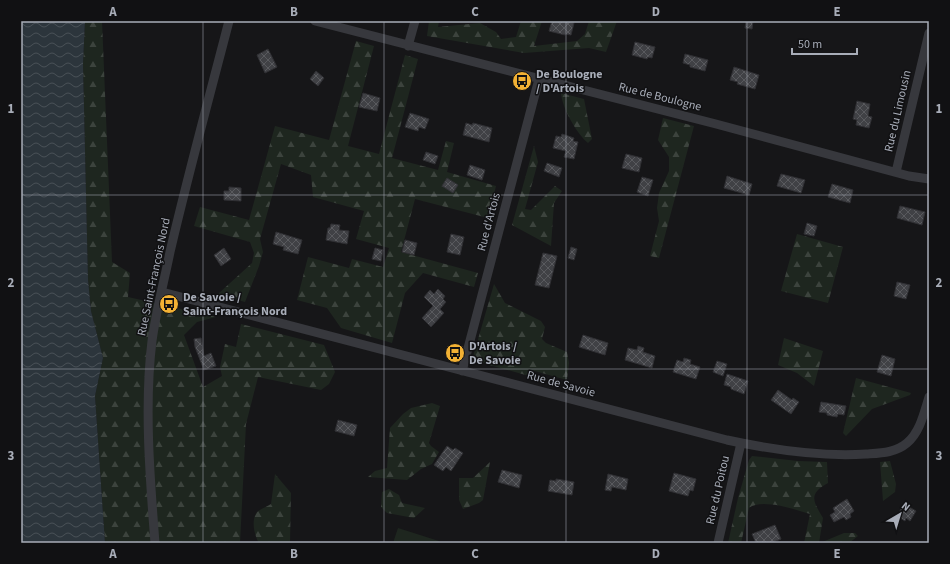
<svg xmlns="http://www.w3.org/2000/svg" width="950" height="564" font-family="'Source Sans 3',sans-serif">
<defs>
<pattern id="forest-firs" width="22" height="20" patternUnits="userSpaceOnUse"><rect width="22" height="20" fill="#1e261f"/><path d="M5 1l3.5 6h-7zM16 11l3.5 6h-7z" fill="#3c433d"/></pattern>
<pattern id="water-waves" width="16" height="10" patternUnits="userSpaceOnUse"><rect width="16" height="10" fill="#2c353c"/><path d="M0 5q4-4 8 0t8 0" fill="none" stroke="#485056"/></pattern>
<pattern id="building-cross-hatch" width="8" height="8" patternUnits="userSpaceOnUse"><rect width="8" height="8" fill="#404145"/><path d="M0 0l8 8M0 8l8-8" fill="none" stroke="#595a5e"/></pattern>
</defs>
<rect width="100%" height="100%" fill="#161618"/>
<path fill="url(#forest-firs)" d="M85,21H102L112,262L130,273L128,297L216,317L197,322L184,335L203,387L222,376L220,367L225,344L236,347L241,324L324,345L335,372L329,384L321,390L258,377L246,424L240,543H105L95,396L103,358L91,311L88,279L83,64Z
M429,21H439L438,27L480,23L496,32L501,39L516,37L521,21H542L534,46L577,41L585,34L589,21H617L606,52L589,48L524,53L427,36Z
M356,41L374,46L348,146L379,154L405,55L418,59L392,158L438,170L446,141L454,143L447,172L496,186L488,218L415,199L401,252L478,273L474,287L423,273L405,293L392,343L341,328L327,308L297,300L308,257L349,268L352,259L383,267L389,248L356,239L364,211L313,197L311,175L281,164L260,239L263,252L259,266L245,302L218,294L252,263L254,253L250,242L194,226L200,207L249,220L275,126L329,140Z
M561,93L584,99L592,139L588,143C577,134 562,108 561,93Z
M663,118L694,126L659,258L650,256L659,221L657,208L659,193L669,171V157L658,140Z
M534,146L538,162L525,209L531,210L555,186L562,191L554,203L551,246L512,225Z
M797,234L843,247L828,303L781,291Z
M494,284L505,303L541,321L545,327L542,339L546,343L567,352L569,363L567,380L531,370L529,376L472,360Z
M784,338L823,351L814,386L797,373L778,365Z
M856,378L911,393L910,395L872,409L846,436L843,433Z
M432,403L440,406L429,443L431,446L439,452L432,464L421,469L407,480L368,477L375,471L387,468L390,428L403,414L411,408Z
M752,456L798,461L827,462L828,483C808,494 813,501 823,518L819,543H804L810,514C796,510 762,498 749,508L741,543H728L738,498L749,460Z
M890,461L896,484L895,492L883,501L880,462Z
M490,462L483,500L479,503L463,509L459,500V478H473Z
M275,474L291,493L290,543H259C254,535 251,520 257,512C260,509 267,507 271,504Z
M389,489L399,495L402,503L425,508L414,518L387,513L381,507L382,492Z
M844,533H855L858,536L849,543H820Z"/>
<path fill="#1e261f" d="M398,528L439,541V543H393Z"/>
<path fill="url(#water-waves)" d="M21,21H85L83,64L88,279L91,311L103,358L95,396L105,543H21Z"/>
<path fill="url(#building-cross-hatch)" stroke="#303034" d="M552,21H567L574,23L571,35L565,34V35L549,31Z
M746,21H753L752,29L745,28Z
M635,42L655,47L652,58L648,57L647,59L632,55Z
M268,49L277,67L265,73L257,55Z
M685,54L708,60L705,71L690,67V65L683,63Z
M734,67L759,75L755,89L737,84L738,82L730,80Z
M316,71L324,78L318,86L310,79Z
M363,93L380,98L377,111L359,107Z
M857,101L870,104L868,116L872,117L869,128L856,125L857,120L853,119Z
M410,113L429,119L425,129L419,127L418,131L405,127Z
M466,123L472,125L473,123L492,128L489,142L463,135Z
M562,134L574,138L573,141L578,142L574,159L564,157L566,151L553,148L556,136L561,137Z
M426,152L438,156L435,164L423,160Z
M626,154L642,158L639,172L622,168Z
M547,163L562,168L559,177L544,171Z
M470,165L485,170L482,180L467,175Z
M781,174L805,180L801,193L777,186Z
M727,176L752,184L749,195L724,188Z
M642,177L653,180L648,196L637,192Z
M447,178L458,185L453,193L442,186Z
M832,184L853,190L850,203L828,197Z
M229,187L241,188V201L224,200V191H229Z
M900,206L925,212L922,225L897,218Z
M807,223L817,226L814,236L804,234Z
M331,224L340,225L339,230L349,231L347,244L326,240L328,228H330Z
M276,232L302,240L298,254L283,250L284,247L273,244Z
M451,234L464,237L460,255L447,252Z
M405,240L417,243L414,255L402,252Z
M571,247L577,249L574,260L568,258Z
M224,248L231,259L221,266L214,255Z
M375,248L383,250L381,261L372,259Z
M543,253L557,256L549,288L535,285Z
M897,282L910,285L906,299L894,296Z
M438,289L445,296L443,299L446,302L440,309L444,313L431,327L422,318L433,306L424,297L430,290L434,294Z
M583,335L608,343L605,355L579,347Z
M201,338L204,356L211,353L216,366L204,370L195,347L194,339Z
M638,346L644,348L643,352L655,356L652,368L625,360L628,348L637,350Z
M882,355L895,359L891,376L877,372Z
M684,358L691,360L690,364L700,367L696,379L673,372L677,360L683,362Z
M717,361L727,364L723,376L713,372Z
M727,374L748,381L744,394L731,389V387L724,385Z
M778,390L792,400L793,398L799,402L791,414L771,400Z
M821,402L846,406L844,415L838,414L837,417L827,415V413L819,412Z
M338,420L357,425L354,436L335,431Z
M447,446L453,450L455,448L463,453L451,471L446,467L443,471L434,465Z
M502,470L522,475L519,488L498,482Z
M674,473L696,479L693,491L690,490L688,496L669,491Z
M608,474L628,479L626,490L612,487L611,491L605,490Z
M556,479L574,482L572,495L548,491L550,480L556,481Z
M847,499L854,511L850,514L851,517L846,520L844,517L834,522L830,515L835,512L833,508Z
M904,504L916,511L910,521L906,518L905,521L897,516Z
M775,525L781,539L771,543H756L752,534Z"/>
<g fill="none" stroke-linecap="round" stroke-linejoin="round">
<path stroke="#37383d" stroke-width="9" d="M315,21L716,124L909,176L929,179
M408,46L415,21
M896,172L929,33
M162,292L727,440C773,450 819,457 866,454C881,453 895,453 907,443C920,432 924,413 929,397
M462,371L539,79
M155,543C150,479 144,405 152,341C156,311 164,282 170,252C188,175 209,98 229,21
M718,543L741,443"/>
</g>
<path fill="none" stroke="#a8adb8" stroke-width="1" stroke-opacity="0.55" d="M203,21V543M384,21V543M566,21V543M747,21V543M21,195H929M21,369H929"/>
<defs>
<symbol id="bus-disc" viewBox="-11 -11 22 22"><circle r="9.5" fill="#f2b134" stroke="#111113"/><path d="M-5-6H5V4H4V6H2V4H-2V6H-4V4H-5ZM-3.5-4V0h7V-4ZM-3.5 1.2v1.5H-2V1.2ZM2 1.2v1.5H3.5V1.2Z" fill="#111"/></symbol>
</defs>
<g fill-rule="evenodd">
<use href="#bus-disc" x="511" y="70" width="22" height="22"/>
<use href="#bus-disc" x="158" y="293" width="22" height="22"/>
<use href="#bus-disc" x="444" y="342" width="22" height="22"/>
</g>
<g text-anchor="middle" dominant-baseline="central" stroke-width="3" stroke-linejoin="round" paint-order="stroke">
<g font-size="12" font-weight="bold" fill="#a8adb8" stroke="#111113" text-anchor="start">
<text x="536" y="74">De Boulogne<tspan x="536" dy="14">/ D'Artois</tspan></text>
<text x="183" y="297">De Savoie /<tspan x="183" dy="14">Saint-François Nord</tspan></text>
<text x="469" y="346">D'Artois /<tspan x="469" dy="14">De Savoie</tspan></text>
</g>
<g font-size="12" fill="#a8adb8" stroke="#111113">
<text transform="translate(660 97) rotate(14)">Rue de Boulogne</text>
<text transform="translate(898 111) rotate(-77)">Rue du Limousin</text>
<text transform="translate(489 222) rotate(-75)">Rue d'Artois</text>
<text transform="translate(154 277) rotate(-78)">Rue Saint-François Nord</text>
<text transform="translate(561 384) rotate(15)">Rue de Savoie</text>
<text transform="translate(718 490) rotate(-77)">Rue du Poitou</text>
</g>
</g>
<rect width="950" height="564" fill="none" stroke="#111113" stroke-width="44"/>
<g transform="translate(900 514) rotate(38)" stroke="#111113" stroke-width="3" paint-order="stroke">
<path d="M0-3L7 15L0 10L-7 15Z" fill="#a8adb8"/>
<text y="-6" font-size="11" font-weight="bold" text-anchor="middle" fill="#a8adb8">N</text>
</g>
<path d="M792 48v6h65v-6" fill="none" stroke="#a8adb8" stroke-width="2"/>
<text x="798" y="48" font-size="12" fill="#a8adb8" stroke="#111113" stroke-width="3" paint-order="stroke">50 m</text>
<rect x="22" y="22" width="906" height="520" fill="none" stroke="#a8adb8" stroke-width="1.5"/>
<g font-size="13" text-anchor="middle" font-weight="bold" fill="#a8adb8">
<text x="113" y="16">A</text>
<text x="294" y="16">B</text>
<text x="475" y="16">C</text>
<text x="656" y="16">D</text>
<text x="837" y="16">E</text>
<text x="11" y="113">1</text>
<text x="939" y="113">1</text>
<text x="11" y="287">2</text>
<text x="939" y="287">2</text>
<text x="11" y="460">3</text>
<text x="939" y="460">3</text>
<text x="113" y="558">A</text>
<text x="294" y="558">B</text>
<text x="475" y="558">C</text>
<text x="656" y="558">D</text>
<text x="837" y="558">E</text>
</g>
</svg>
